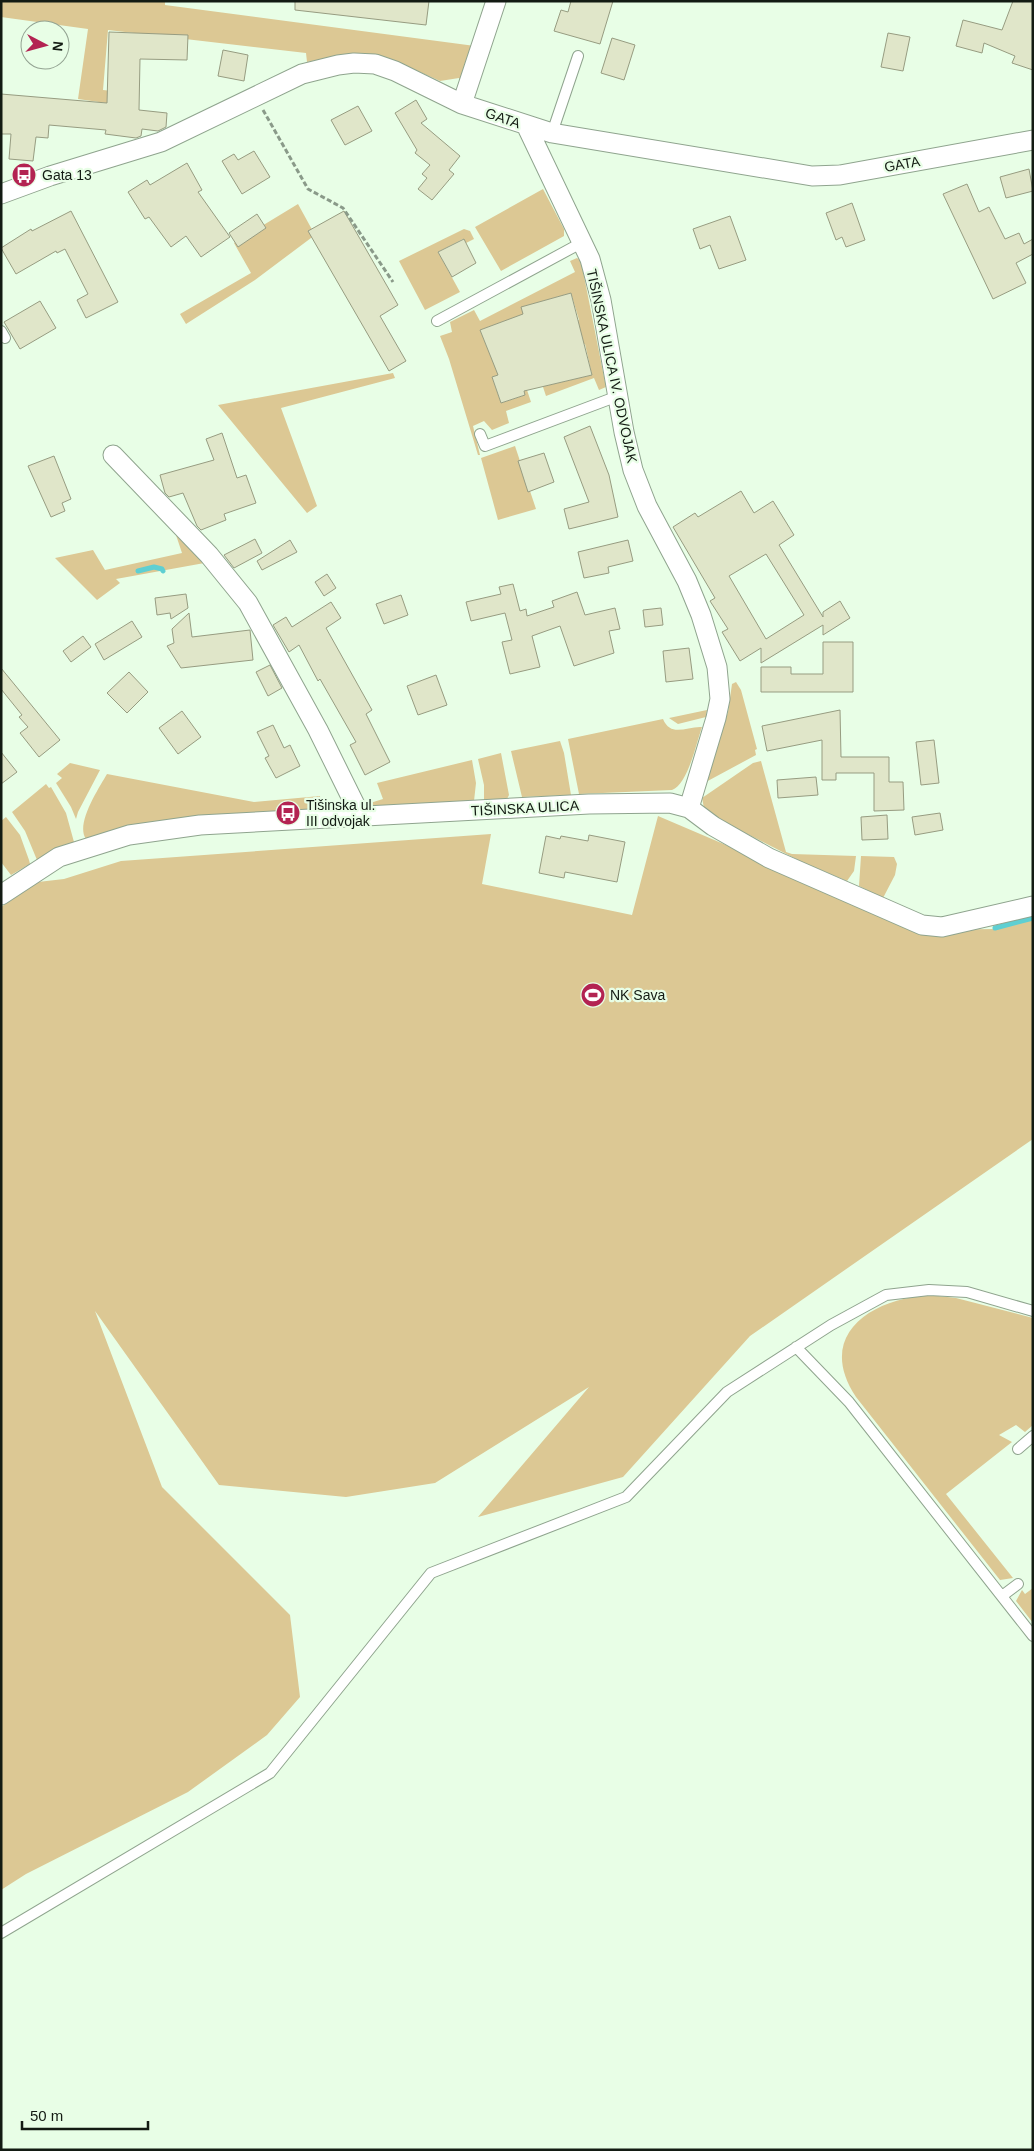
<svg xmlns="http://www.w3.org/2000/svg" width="1034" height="2151" font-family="Arial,sans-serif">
<rect width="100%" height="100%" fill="#e8fee6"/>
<path fill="#dcc894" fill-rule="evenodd" d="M1,1H165V5L475,46L460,82L459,78L440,81L393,60L357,53L307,62L306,53L108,30L103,90L121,92L120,105L78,99L88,29L1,17Z
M543,189L564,229V236L501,271L475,227Z
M298,204L315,235L255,280L186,324L180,314L251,273L234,243Z
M464,229L470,231L474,239L466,243L463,239L438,252L460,292L425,310L399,261Z
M577,258L581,261L606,387L599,390L594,378L546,396L541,381L526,387L531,402L506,411L509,423L492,430L484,421L473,426L480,455H478L449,359L440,336L452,332L450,322L474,310L480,321L575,272L570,261ZM571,293L579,320L529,334L522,307ZM505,321L516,348L491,357L480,330ZM585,344L592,375L545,386L537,355ZM517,369L525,395L501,403L492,377Z
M393,373L395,378L281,408L317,506L307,513L218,405Z
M515,446L536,509L498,520L481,458Z
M184,533L210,562L116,579L120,583L97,600L55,558L93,550L105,570L182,553L176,535Z
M736,682L741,690L757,749L755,750L756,755L704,783L728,712L732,684Z
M707,710L706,717L678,724L669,718Z
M663,719C671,738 687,726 702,727C696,744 688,784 672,790L579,794L568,739Z
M560,741L564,753L571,795L522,797L511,751Z
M501,753L509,795L507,799L484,800V785L478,759Z
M472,760L476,783L474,801L373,807L370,803L383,799L377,783Z
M761,761L786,852L792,854L856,856L854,871L847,881L802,862L714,817L704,808L702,798L753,763Z
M70,763L100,770L78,812L76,819L71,807L56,783L62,778L57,774Z
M107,774L254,802L320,796L321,810L86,839C75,824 99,788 107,774Z
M46,784L49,788L51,787L66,813L74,842L37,860L25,831L12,812Z
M658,816L925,930L995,929L1033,920V1139L750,1336L623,1477L478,1517L589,1387L435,1483L346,1497L219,1485L95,1311L162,1487L290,1615L300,1697L267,1735L188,1792L26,1874L1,1890V907L38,882L64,879L121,861L491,834L482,884L632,915Z
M6,817L20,835L29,860L30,864L11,875L1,862V821Z
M861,856L894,857L897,864L895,875L883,898L859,886Z
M929,1295L956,1298L1033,1318V1425L1025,1432L1016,1425L999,1435L1012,1442L946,1494L1013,1578L1000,1580L856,1397C815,1335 871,1299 929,1295Z
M1033,1588V1623L1016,1601L1022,1590L1025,1594Z"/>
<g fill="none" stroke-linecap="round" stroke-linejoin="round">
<path stroke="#5ecfd2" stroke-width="5" d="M138,571L154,567L162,569L163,571
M995,928L1033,918"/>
</g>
<path fill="#e0e6c9" stroke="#979c81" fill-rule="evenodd" d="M295,1H429L426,25L295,10Z
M571,1H613L600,44L554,31L561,10L568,12Z
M1013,1H1033V70L1012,63L1015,56L984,43L982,53L956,46L963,20L1002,30Z
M109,32L188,35L187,60L140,59L139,110L167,113L166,127L158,131L142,129L141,136L136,138L105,134L106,130L49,125L48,138L36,137L33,161L9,159L11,134H1V94L107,103Z
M888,33L910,37L903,71L881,67Z
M612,38L635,45L624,80L601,73Z
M223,50L248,55L244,81L218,76Z
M416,100L427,119L421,123L460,156L449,170L454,174L432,200L418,189L427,178L422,174L430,165L415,153L417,150L395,113Z
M358,106L372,131L345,145L331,120Z
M254,151L270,177L242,194L222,161L234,154L238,160Z
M187,163L202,190L198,192L230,237L201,257L186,236L171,247L149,217L145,219L128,192L147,180L150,185Z
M1029,169L1033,191L1006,198L1000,177Z
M967,184L979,212L989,207L1005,239L1019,233L1024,244L1033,239V254L1016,263L1026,283L993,299L943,194Z
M852,203L865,240L846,247L842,237L836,240L826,213Z
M71,211L118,302L86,318L77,300L88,294L65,249L57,253L56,251L16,274L1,248L31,229L32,231Z
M344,211L398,305L380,316L406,361L389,371L308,231Z
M257,214L266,228L238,247L229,233Z
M730,216L746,260L719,269L710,245L700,249L693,229Z
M464,239L476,263L452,277L438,252Z
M571,293L592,375L524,391L525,395L501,403L492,377L498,375L480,330L523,314L521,307Z
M40,301L56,328L20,349L4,322Z
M590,426L609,475L618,517L569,529L564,509L589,502L564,437Z
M222,433L237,478L246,475L256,503L224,514L226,520L201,530L197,526L183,493L169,497L165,493L160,475L214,460L206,439Z
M544,453L554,482L528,492L518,461Z
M54,456L71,499L62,503L65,511L51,517L28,466Z
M741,491L754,513L773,501L794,535L779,545L823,617V612L840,601L850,618L823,635V625L761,663V648L740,661L722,632L728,629L710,601L715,598L673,527L695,513L698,517ZM766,554L804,615L766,639L729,576Z
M255,539L262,553L234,568L224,555Z
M290,540L297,552L262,570L257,561Z
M628,540L633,561L608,567L609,573L584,578L578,552Z
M327,574L336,588L324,596L315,582Z
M513,584L520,611L526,609L527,616L554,607L552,601L577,592L585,615L615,608L620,629L609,631L614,653L574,666L560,626L532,636L540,667L510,674L502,642L512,640L505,613L471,621L466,602L501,594L499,587Z
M186,594L188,608L171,619L170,613L157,615L155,598Z
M401,595L408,615L384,624L376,604Z
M331,602L341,618L326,628L372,710L366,714L390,762L365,775L350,745L356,742L320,679L318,681L299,645L289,652L273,625L286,617L292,627Z
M661,608L663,625L645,627L643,610Z
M189,613L192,637L250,630L253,660L181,668L167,646L174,643L172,629Z
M132,621L142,637L104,660L95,644Z
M83,636L91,647L71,662L63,651Z
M823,642H853V692H761V667H791V674H823Z
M689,648L693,679L666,682L663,651Z
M270,665L282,688L268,696L256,672Z
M1,668L60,740L39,757L20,733L28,727L19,717L22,715L1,689Z
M129,672L148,692L127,713L107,693Z
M436,675L447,705L418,715L407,686Z
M840,710L841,757H889V782H903L904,810L874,811V773H836V780H822V740L767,751L762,726Z
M182,711L201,737L178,754L159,728Z
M273,725L284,748L290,745L300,766L276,778L265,758L269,756L257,732Z
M934,740L939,783L921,785L916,742Z
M1,752L17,772L1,784Z
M816,777L818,795L778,798L777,780Z
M940,813L943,830L915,835L912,817Z
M887,815L888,839L862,840L861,817Z
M589,835L625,842L617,882L565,872L564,878L539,873L546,836L560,839L561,836L588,841Z"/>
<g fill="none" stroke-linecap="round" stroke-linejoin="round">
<defs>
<path id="service" d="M552,133L578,56
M437,321L583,242
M1,331L5,338
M480,434L485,446L618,396
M796,1347L849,1402L1033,1636
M1018,1449L1033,1436
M1002,1596L1018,1584
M1,1933L270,1773L431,1573L626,1497L727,1392L831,1325L886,1295L929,1290L967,1292L1033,1311"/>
<path id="minor" d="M462,104L496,1
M527,127L590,259L601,300L624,432L633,470L647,506L687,581L701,615L717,667L720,699L716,718L689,808
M1,194L50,176L161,142L302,74L338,65L354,63L375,64L395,71L462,104L552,133L812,176L840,175L1033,140
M113,455L209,555L248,603L318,730L361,817
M1,895L59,857L129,835L200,825L589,804L670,803L689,808L713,826L769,858L922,925L942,927L1033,906"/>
</defs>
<use href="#service" stroke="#8fa48e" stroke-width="12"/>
<use href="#minor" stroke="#8fa48e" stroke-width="21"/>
<path stroke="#8a9a89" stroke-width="3" stroke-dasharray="5 2.5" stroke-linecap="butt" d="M263,110L308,189L343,208L393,282"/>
<use href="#service" stroke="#fff" stroke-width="10"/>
<use href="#minor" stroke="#fff" stroke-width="19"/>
</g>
<defs>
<symbol id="bus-disc" viewBox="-11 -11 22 22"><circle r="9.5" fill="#b32352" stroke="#e8fee6"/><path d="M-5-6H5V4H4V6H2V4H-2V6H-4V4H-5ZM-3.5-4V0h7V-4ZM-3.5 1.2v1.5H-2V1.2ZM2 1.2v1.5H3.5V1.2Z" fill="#fff"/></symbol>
<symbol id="stadium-disc" viewBox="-11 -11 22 22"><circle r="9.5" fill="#b32352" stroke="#e8fee6"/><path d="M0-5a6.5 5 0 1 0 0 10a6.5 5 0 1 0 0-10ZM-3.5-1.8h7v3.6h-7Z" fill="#fff"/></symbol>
</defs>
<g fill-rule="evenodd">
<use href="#bus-disc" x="10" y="161" width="28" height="28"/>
<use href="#bus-disc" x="274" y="799" width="28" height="28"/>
<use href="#stadium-disc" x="579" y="981" width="28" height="28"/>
</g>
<g text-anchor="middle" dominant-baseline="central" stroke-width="4.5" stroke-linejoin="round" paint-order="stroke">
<g font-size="14" fill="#131b13" stroke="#e8fee6">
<text transform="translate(503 118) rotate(19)">GATA</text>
<text transform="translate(902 164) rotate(-10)">GATA</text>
<text transform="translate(612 366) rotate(78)">TIŠINSKA ULICA IV. ODVOJAK</text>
<text transform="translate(525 808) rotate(-3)">TIŠINSKA ULICA</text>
</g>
<g font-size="14" fill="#131b13" stroke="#e8fee6" text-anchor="start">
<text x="42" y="175">Gata 13</text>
<text x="306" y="805">Tišinska ul.<tspan x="306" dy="16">III odvojak</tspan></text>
<text x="610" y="995">NK Sava</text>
</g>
</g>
<rect width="1034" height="2151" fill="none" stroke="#131b13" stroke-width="5"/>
<g transform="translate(45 45) rotate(96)"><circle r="24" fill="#e8fee6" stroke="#93a392"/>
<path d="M0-4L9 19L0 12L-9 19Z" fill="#b32352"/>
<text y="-8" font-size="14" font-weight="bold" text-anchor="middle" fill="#131b13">N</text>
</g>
<path d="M22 2121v8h126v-8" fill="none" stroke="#131b13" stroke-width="2.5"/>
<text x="30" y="2121" font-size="15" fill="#131b13" stroke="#e8fee6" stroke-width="4" paint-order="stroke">50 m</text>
</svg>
